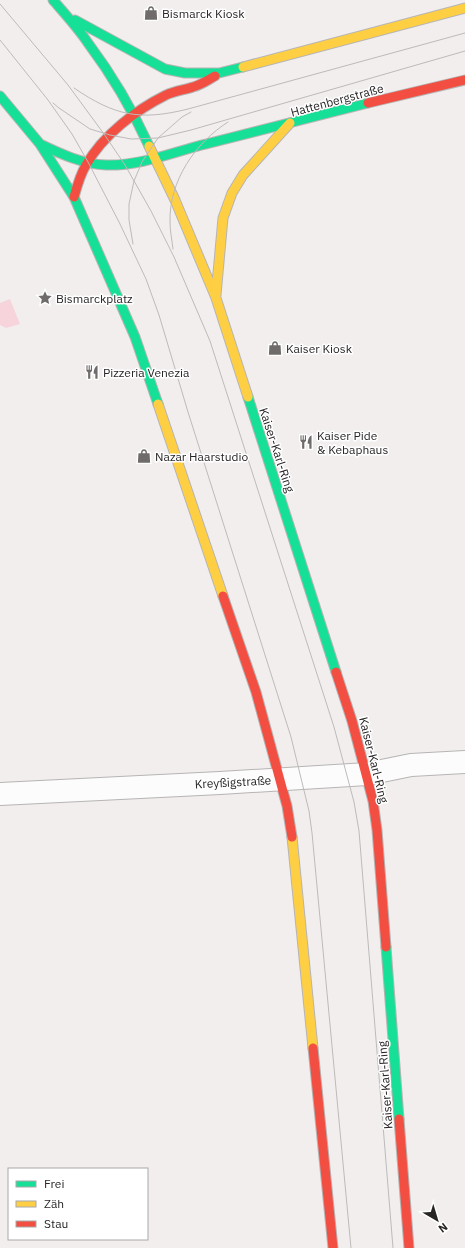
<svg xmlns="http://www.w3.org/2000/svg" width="465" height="1248" font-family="'IBM Plex Sans',sans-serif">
<rect width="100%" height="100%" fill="#f2eeee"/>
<path fill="#f7d4dc" d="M10,299L20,324L6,328L0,325V303Z"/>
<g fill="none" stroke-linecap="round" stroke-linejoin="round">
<defs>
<path id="street" d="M0,794L220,783L367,774L411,765L465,762"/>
<path id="fast" d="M53,0C65,14 78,28 88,43C112,75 132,109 149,146
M75,20L165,69L185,73H219L243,67
M0,96L40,144L74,197L135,337L158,404
M40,144C61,154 82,164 106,165C141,166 173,152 206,144C260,130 314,117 368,103
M248,397L336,672
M386,947L399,1119"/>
<path id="slow" d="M243,67L465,8
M149,146L175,200L216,298L248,397
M216,295L223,218L232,193L243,175L290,123
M158,404L223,596
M292,837L313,1048"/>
<path id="jam" d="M368,103L465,80
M74,197C77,186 80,175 86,165C103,135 136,110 166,95C175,91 184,90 193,87C201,85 208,80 215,76
M223,596L256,692L287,806L292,837
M336,672L352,721L373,801L377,830L386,947
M313,1048L333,1248
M399,1119L409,1248"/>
</defs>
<use href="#street" stroke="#b7b4b4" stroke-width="24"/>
<use href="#fast" stroke="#b7b4b4" stroke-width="11"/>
<use href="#slow" stroke="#b7b4b4" stroke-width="11"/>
<use href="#jam" stroke="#b7b4b4" stroke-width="11"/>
<use href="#street" stroke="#fdfcfc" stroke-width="22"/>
<use href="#fast" stroke="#16e098" stroke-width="9"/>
<use href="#slow" stroke="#ffcf43" stroke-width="9"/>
<use href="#jam" stroke="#f24e42" stroke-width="9"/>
<path stroke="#bcbaba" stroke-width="1" d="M0,4L68,85L104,134L125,165L151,211L174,257L210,341L334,727L354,802L359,831L393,1248
M0,40L48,100L72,134L88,162L120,224L146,279L159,315L188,412L291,737L309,811L312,833L351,1248
M74,88C115,116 140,121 188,109L465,33
M53,103L59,108L90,129L110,135L131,139L158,138L191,130L465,51
M133,244L129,220V204L134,181L142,162L158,138L182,117L191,112
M173,249C172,240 170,231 170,222C169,181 195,143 228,122"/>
</g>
<defs>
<symbol id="shop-bare" viewBox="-9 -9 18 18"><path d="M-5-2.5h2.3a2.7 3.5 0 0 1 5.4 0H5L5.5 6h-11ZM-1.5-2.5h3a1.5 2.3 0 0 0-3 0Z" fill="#6f6b6b" stroke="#fff" stroke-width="2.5" paint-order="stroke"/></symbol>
<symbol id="sight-bare" viewBox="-9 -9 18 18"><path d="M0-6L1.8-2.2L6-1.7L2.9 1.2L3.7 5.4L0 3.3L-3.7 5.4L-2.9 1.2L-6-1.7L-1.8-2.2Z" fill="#6f6b6b" stroke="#fff" stroke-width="2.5" paint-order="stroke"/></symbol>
<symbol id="restaurant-bare" viewBox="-9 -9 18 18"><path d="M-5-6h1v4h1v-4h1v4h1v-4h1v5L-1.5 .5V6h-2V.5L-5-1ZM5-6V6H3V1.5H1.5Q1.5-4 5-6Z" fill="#6f6b6b" stroke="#fff" stroke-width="2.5" paint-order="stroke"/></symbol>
</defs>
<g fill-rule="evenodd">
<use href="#shop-bare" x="141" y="3" width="20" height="20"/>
<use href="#sight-bare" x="35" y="288" width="20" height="20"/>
<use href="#shop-bare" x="265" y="338" width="20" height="20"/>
<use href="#restaurant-bare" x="82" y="362" width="20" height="20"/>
<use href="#restaurant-bare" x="296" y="432" width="20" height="20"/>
<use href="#shop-bare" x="134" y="446" width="20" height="20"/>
</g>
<g text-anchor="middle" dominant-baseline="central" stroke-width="3" stroke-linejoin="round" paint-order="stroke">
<g font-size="12" fill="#282525" stroke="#fff" text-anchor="start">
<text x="162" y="13">Bismarck Kiosk</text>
<text x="56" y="298">Bismarckplatz</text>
<text x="286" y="348">Kaiser Kiosk</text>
<text x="103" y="372">Pizzeria Venezia</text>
<text x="317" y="435">Kaiser Pide<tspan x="317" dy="14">&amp; Kebaphaus</tspan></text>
<text x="155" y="456">Nazar Haarstudio</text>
</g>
<g font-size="12" fill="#282525" stroke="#fff">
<text transform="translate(337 100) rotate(-15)">Hattenbergstraße</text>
<text transform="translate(277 450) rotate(72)">Kaiser-Karl-Ring</text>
<text transform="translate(374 760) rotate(76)">Kaiser-Karl-Ring</text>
<text transform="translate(233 782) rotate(-3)">Kreyßigstraße</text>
<text transform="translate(385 1085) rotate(-94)">Kaiser-Karl-Ring</text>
</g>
</g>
<rect x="8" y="1168" width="140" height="72" fill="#ffffff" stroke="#a9a8a8"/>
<rect x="16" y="1181" width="20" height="6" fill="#16e098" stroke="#a9a8a8"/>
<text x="44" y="1188" font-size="12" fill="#282525">Frei</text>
<rect x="16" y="1201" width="20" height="6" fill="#ffcf43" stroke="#a9a8a8"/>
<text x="44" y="1208" font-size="12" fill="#282525">Zäh</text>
<rect x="16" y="1221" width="20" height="6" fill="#f24e42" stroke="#a9a8a8"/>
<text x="44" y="1228" font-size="12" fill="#282525">Stau</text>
<g transform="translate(437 1220) rotate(142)" stroke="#ffffff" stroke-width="3" paint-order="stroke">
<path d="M0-3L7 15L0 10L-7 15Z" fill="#282525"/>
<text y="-6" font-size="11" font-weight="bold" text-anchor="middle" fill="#282525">N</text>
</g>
</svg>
